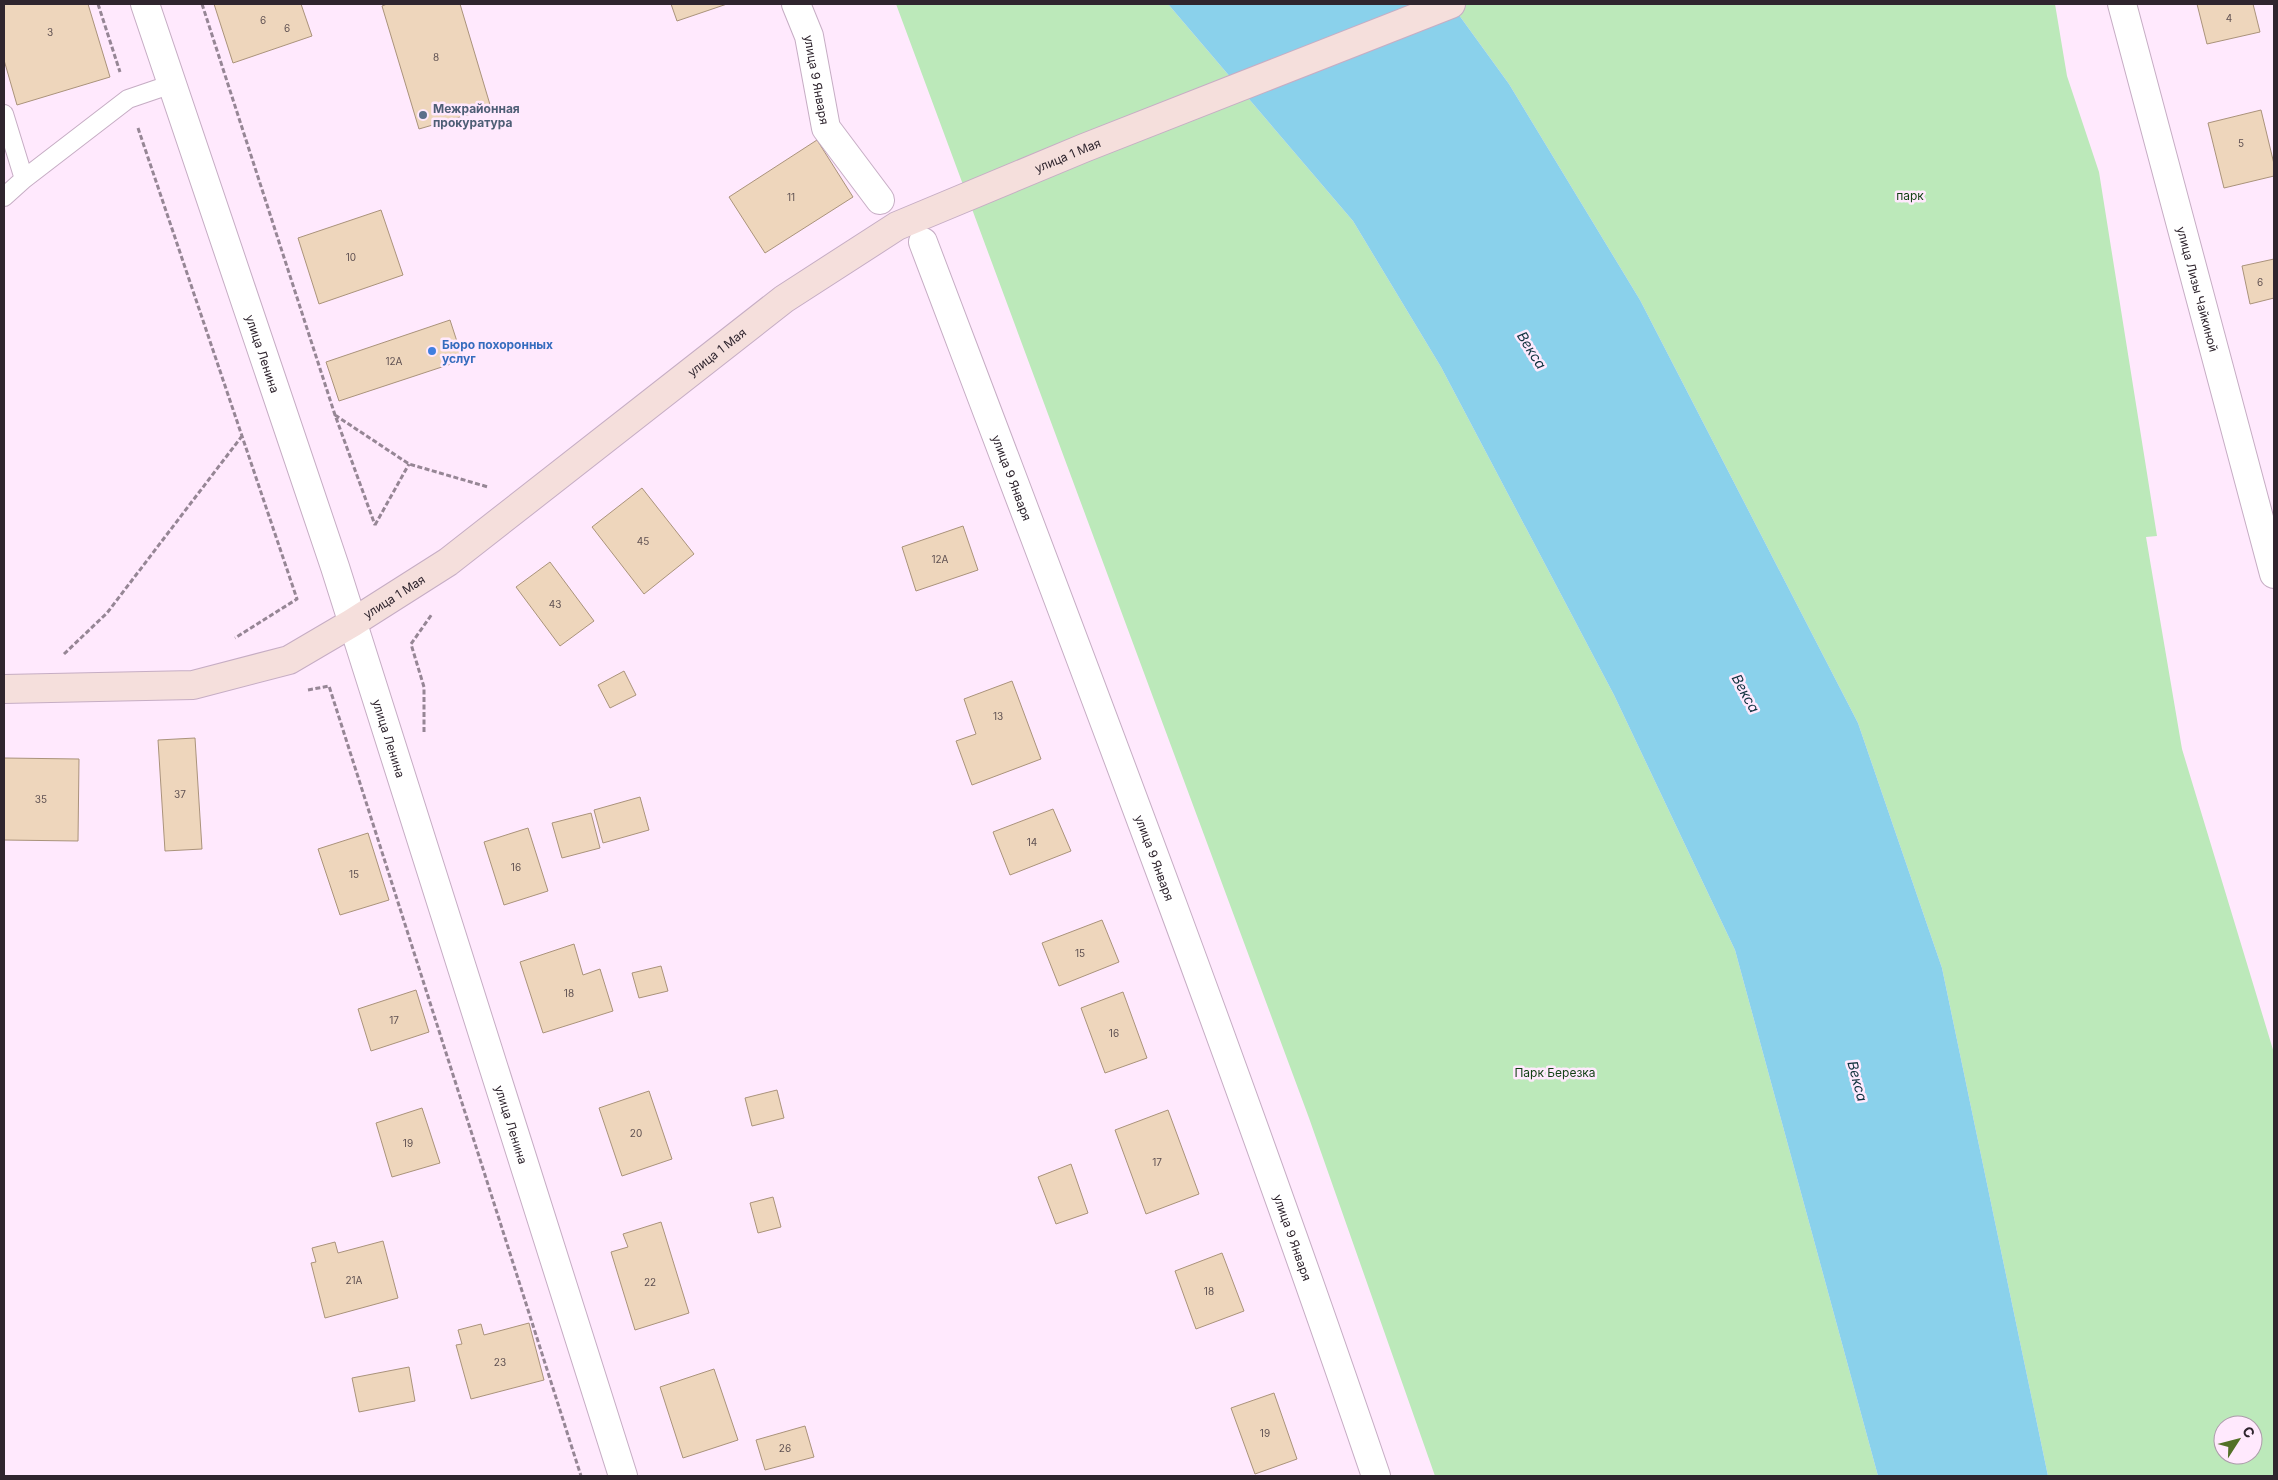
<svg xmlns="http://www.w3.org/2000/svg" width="2278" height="1480" font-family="Inter,sans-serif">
<rect width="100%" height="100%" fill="#ffe9fd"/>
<path fill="#bce9ba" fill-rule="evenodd" d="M896,4H1168L1353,221L1441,367L1614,695L1735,950L1878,1476H1435L1309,1118Z
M1451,4H2055L2067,76L2099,172L2157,536L2146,537L2182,749L2274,1053V1476H2048L1942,968L1858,723L1640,300L1509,84ZM2223,1425H2253V1455H2223Z"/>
<path fill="#8ad1eb" d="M1168,4H1451L1509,84L1640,300L1858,723L1942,968L2048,1476H1878L1735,950L1614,695L1441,367L1353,221Z"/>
<path fill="#eed6bc" stroke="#aa937b" d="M4,4H88L110,77L17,105L4,60Z
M214,4H301L312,36L233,63Z
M387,4H460L491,108L419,129L382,6Z
M671,4H727L677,21Z
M2197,4H2253L2260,32L2207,44Z
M2261,110L2274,164V176L2224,188L2208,123Z
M817,140L853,197L765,253L729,197Z
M381,210L403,275L319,304L298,238Z
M2274,259V298L2250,304L2242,266Z
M450,320L463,360L339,401L326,362Z
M642,488L694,554L644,594L592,527Z
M963,526L978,570L916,591L902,547Z
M550,562L594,621L560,646L516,587Z
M624,671L636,695L610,708L598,685Z
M1012,681L1041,759L972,785L956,741L976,734L964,699Z
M195,738L202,849L165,851L158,740Z
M4,758L79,759L78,841L4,840Z
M640,797L649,830L603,843L594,810Z
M1053,809L1071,851L1010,875L993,832Z
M591,813L600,848L562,858L552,823Z
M528,828L548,891L504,905L484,842Z
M368,833L389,900L340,915L318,849Z
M1102,920L1119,962L1059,986L1042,943Z
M574,944L583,975L600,969L613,1011L543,1033L520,962Z
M661,966L668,991L639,998L632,973Z
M416,990L429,1032L371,1051L358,1009Z
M1123,992L1147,1058L1105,1073L1081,1008Z
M777,1090L784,1118L752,1126L745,1098Z
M649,1091L672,1159L622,1176L599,1108Z
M422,1108L440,1163L392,1177L376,1123Z
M1168,1110L1199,1194L1146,1214L1115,1130Z
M1071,1164L1088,1213L1056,1224L1038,1177Z
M773,1197L781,1227L758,1233L750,1203Z
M661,1222L689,1313L635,1330L611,1252L628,1247L623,1234Z
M383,1241L398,1298L325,1318L311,1263L316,1262L312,1248L335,1242L338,1253Z
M1222,1253L1244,1311L1196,1329L1175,1271Z
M529,1323L544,1380L471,1399L456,1345L462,1344L458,1330L481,1324L484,1335Z
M409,1367L415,1401L359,1412L352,1378Z
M714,1369L738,1440L683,1458L660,1387Z
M1274,1393L1297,1459L1255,1474L1231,1408Z
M805,1426L814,1457L765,1470L756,1440Z"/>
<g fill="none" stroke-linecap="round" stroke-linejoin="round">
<defs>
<path id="lane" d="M4,114L24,179
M4,197L24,179L128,99L172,84"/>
<g id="street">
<path id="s1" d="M145,4L335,567L623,1476"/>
<path id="s2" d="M796,4L809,36L826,128L880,200"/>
<path id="s3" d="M2122,4L2274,574"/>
<path id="s4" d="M923,242C1078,651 1235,1061 1376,1476"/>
</g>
<g id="secondary">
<path id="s5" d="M4,689L193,685L289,660L352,623L448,562L784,299L897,226L1084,148L1451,4"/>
</g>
</defs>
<use href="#lane" stroke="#c6adc4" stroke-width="20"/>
<use href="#street" stroke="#c6adc4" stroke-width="30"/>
<use href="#secondary" stroke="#c6adc4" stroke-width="30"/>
<path stroke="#968695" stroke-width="3" stroke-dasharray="5 2.5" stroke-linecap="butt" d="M98,4L120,72
M202,4L335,415L375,525
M138,128L297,599L235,638
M335,415L409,464L488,487
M375,525L409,464
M64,654L107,613L242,436
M308,690L329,686L581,1476
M424,732V687L411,644L432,614"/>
<use href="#lane" stroke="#fff" stroke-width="18"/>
<use href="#street" stroke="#fff" stroke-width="28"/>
<use href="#secondary" stroke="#f5dfdc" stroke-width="28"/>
</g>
<circle fill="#5c6f8a" stroke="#ffe9fd" stroke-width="2" cx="423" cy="115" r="5"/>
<circle fill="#3f7fe0" stroke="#ffe9fd" stroke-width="2" cx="432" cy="351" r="5"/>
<g text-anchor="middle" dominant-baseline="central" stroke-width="5" stroke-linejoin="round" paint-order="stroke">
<g font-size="10" fill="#5f5152">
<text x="2229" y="18">4</text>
<text x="263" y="20">6</text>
<text x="287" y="28">6</text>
<text x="50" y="32">3</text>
<text x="436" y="57">8</text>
<text x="2241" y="143">5</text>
<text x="791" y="197">11</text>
<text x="351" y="257">10</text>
<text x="2260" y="282">6</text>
<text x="394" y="361">12А</text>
<text x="643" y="541">45</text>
<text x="940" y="559">12А</text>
<text x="555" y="604">43</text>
<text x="998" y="716">13</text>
<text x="180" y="794">37</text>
<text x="41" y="799">35</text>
<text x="1032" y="842">14</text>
<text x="516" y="867">16</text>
<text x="354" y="874">15</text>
<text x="1080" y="953">15</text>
<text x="569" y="993">18</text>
<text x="394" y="1020">17</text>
<text x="1114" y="1033">16</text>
<text x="636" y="1133">20</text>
<text x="408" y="1143">19</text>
<text x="1157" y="1162">17</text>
<text x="354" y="1280">21А</text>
<text x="650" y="1282">22</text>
<text x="1209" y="1291">18</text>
<text x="500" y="1362">23</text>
<text x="1265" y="1433">19</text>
<text x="785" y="1448">26</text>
</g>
<g font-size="12" fill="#2f252e" stroke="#ffe9fd">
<text stroke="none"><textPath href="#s2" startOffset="79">улица 9 Января</textPath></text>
<text stroke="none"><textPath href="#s5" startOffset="1221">улица 1 Мая</textPath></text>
<text stroke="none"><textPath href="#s3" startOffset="295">улица Лизы Чайкиной</textPath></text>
<text stroke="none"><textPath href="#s5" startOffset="816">улица 1 Мая</textPath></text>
<text stroke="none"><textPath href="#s1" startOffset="369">улица Ленина</textPath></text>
<text stroke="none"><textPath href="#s4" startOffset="252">улица 9 Января</textPath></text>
<text stroke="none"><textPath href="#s5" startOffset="411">улица 1 Мая</textPath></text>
<text stroke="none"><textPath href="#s1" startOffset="774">улица Ленина</textPath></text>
<text stroke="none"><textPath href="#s4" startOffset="658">улица 9 Января</textPath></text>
<text stroke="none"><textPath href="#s1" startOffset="1179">улица Ленина</textPath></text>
<text stroke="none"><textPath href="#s4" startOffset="1062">улица 9 Января</textPath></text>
</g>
<g font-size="12" font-weight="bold" fill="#4e5e75" stroke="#ffe9fd" text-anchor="start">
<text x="433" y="108">Межрайонная<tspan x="433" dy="14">прокуратура</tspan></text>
</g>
<g font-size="12" fill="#103f12" stroke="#ffe9fd">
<text x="1910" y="195">парк</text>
<text x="1555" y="1072">Парк Березка</text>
</g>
<g font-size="12" font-weight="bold" fill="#366cbe" stroke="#ffe9fd" text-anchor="start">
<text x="442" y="344">Бюро похоронных<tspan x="442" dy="14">услуг</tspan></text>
</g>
<g font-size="14" font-style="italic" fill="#0f313d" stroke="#ffe9fd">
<text transform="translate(1532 350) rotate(58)">Векса</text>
<text transform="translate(1746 693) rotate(61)">Векса</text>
<text transform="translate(1858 1081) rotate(75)">Векса</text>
</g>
</g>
<rect width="2278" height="1480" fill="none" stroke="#2f252e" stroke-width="10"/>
<g transform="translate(2238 1440) rotate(54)"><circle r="24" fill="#ffe9fd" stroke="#ac9baa"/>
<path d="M0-4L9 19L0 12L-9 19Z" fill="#537127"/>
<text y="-8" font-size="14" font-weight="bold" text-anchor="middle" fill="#2f252e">С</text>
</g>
</svg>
